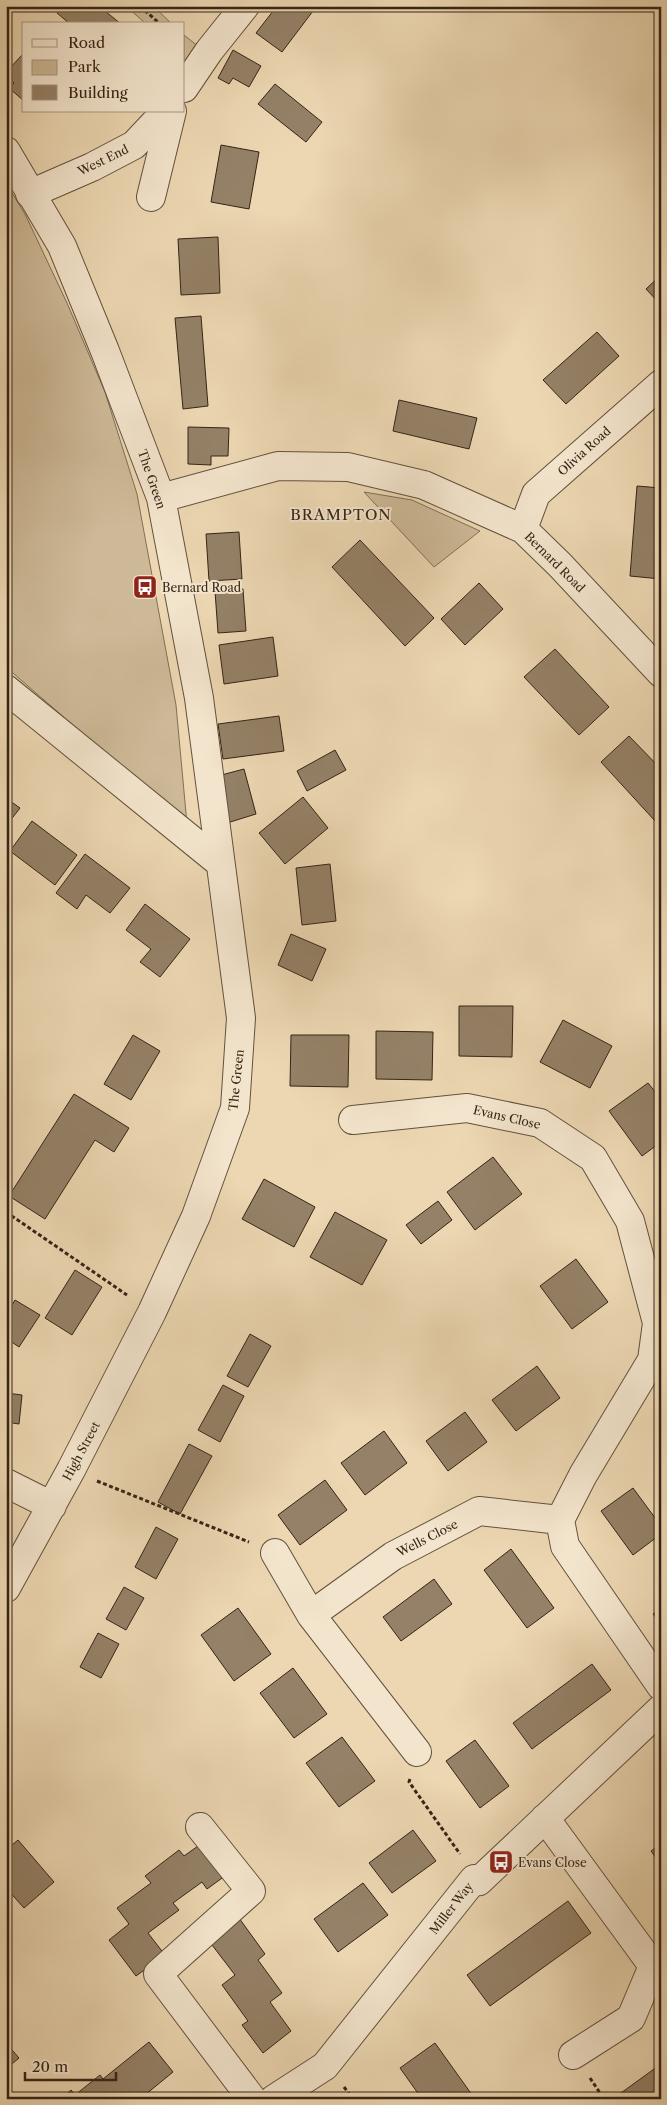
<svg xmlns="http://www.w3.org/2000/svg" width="667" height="2105" font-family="'Libre Caslon Text',serif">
<rect width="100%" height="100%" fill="#ecd7b2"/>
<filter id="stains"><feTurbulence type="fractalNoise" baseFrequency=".004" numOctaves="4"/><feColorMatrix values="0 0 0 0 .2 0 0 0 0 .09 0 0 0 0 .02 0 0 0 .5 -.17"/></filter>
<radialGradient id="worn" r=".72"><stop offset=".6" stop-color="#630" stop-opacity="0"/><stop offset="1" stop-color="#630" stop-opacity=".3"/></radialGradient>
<path fill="#cdb997" stroke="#816e56" d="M126,6H153L172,24H146Z
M184,35L199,47L192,66L184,59Z
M6,183L25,214L67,303L105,392L137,494L176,705L187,824L6,667Z
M364,492L412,500L480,531L434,567Z"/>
<path fill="#948167" stroke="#352416" d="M62,6H99L121,24H70L57,13Z
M277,6H307L313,11L282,52L256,33Z
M233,50L261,66L249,87L233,78L229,84L218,78Z
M24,53V101L9,88L14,83L6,76V72Z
M275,84L322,122L306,142L258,104Z
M221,145L259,152L249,209L211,202Z
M218,237L220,293L181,295L178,239Z
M661,275V305L646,289Z
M201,316L208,406L183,409L175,318Z
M597,332L619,356L566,404L543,380Z
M399,400L477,418L469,449L393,431Z
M188,427L229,428L228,456H211V465L188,464Z
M637,486L661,488V579L630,576Z
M239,532L242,579L209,581L206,534Z
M360,540L434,618L405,646L332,567Z
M479,583L503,609L465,645L441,619Z
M243,589L246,631L218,633L215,591Z
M273,637L278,676L224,684L219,645Z
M555,649L609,707L579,735L524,677Z
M279,716L284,751L223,759L218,724Z
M629,736L661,769V818L656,822L601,762Z
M335,750L346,770L307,791L297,771Z
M244,769L256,814L227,823L214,777Z
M303,797L328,828L285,864L259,833Z
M6,798L20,808L6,826Z
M32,821L77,855L55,885L10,851Z
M85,854L130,888L110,913L86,895L77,909L56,893Z
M330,864L336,921L302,925L296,868Z
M145,904L190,939L160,977L140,962L151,949L126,930Z
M291,934L326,949L312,981L278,965Z
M459,1006H513L512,1057L459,1056Z
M563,1020L612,1046L590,1088L540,1062Z
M376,1031L433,1032L432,1080L376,1079Z
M133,1035L160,1051L131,1100L104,1084Z
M291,1035H349L348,1087L290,1086Z
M648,1083L661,1099V1142L642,1156L609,1111Z
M74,1094L129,1128L114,1152L95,1140L45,1219L9,1196Z
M493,1157L522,1194L475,1230L447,1192Z
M264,1179L315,1207L294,1247L242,1219Z
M438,1201L452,1220L421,1244L406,1225Z
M335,1212L387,1240L362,1285L310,1257Z
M576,1259L608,1302L572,1329L540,1286Z
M75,1270L102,1287L72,1335L45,1318Z
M15,1300L40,1315L19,1347L6,1338V1315Z
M250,1334L271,1346L248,1387L227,1376Z
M537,1366L560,1398L516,1431L492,1400Z
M223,1385L244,1396L220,1442L198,1430Z
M6,1393L22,1395L19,1424L6,1422Z
M465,1412L487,1442L448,1471L426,1441Z
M384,1431L407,1463L365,1495L341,1463Z
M189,1444L212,1456L180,1514L158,1502Z
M325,1480L347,1510L300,1545L278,1515Z
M633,1488L661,1526V1534L633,1555L601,1511Z
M156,1527L178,1539L156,1579L135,1567Z
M511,1549L554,1608L527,1628L484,1570Z
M434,1579L452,1604L401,1641L383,1617Z
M124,1587L144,1598L126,1630L106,1619Z
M238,1608L271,1654L234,1681L201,1635Z
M661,1608V1624L653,1614Z
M98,1633L119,1644L101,1678L80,1667Z
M592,1664L611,1690L532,1749L513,1723Z
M293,1668L327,1714L294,1738L260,1693Z
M342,1737L375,1781L339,1807L306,1763Z
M475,1740L509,1786L480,1808L446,1761Z
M413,1830L436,1861L392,1893L369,1863Z
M18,1840L54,1882L24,1908L6,1888V1850Z
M205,1841L229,1873L207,1889L202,1882L173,1903L179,1910L148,1933L165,1955L136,1976L109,1940L129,1924L117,1908L151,1883L145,1876L179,1850L184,1856Z
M661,1844V1865L651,1851Z
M363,1883L388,1915L338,1952L314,1919Z
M568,1901L591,1933L490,2006L467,1975Z
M239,1918L265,1954L258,1960L282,1993L270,2002L291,2031L263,2053L242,2025L248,2021L222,1985L235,1975L209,1941Z
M149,2042L173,2072L140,2099H61L71,2090L75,2095L100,2075L103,2079Z
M6,2043L19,2058L6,2069Z
M435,2043L475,2099H422L400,2068Z
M661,2064V2099H615L614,2098Z"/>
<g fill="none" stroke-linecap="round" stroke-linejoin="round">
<defs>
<path id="minor" d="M184,88L209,51L245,6
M6,151L62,246L105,351L161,498L199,698L241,1018L235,1108L196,1216L152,1312L71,1470L6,1588
M30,194L92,167L134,145L166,111
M151,197L172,111
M161,498L278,466L348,467L424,485L523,529L560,565L661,673
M523,529L536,494L661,384
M6,689L220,863
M353,1120L467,1108L540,1123L593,1158L630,1221L657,1323L652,1360L583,1475L560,1520L565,1546L661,1686
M6,1483L52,1506
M275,1553L311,1615L417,1752
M311,1615L393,1556L479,1511L560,1520
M545,1818L653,1966L631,2018L573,2055
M200,1827L251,1891L158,1974L252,2099
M274,2099L325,2066L474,1879L479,1881L661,1709"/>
</defs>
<use href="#minor" stroke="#63513d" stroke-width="30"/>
<path stroke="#352416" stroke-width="3" stroke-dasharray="4 2.5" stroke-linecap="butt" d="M140,6L160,24
M6,1212L127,1295
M97,1481L249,1542
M6,1624L11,1616
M410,1779L409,1782L460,1854
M590,2078L604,2099
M344,2087L353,2099"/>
<use href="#minor" stroke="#f3e5cd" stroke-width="28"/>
</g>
<defs>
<symbol id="bus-square" viewBox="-11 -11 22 22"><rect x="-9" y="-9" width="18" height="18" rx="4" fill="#8f2418" stroke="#f3e5cd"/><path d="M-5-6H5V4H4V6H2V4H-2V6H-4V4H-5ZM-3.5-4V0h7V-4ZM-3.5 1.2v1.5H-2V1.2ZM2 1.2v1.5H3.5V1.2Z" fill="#fff"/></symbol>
</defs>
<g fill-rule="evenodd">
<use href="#bus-square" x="131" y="573" width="28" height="28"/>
<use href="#bus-square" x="487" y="1848" width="28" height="28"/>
</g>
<g text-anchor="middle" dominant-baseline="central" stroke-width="4" stroke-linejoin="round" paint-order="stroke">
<g font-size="12" fill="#352416" stroke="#f3e5cd">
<text transform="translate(103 160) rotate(-26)">West End</text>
<text transform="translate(584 451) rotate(-42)">Olivia Road</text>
<text transform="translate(152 479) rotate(71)">The Green</text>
<text transform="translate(555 562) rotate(45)">Bernard Road</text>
<text transform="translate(236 1080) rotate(-84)">The Green</text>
<text transform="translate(507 1117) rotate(13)">Evans Close</text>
<text transform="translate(81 1451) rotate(-62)">High Street</text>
<text transform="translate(427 1538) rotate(-27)">Wells Close</text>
<text transform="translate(451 1908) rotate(-52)">Miller Way</text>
</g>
<g font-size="12" fill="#352416" stroke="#f3e5cd" text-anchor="start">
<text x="162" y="587">Bernard Road</text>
<text x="518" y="1862">Evans Close</text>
</g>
<g font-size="15" letter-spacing="1" fill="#352416" stroke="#f3e5cd">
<text x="341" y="514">BRAMPTON</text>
</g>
</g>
<rect width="667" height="2105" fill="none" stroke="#ecd7b2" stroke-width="25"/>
<rect x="8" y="8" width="652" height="2090" fill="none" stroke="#352416" stroke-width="2.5"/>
<rect x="12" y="12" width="642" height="2080" fill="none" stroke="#352416"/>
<rect x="22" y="22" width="162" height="90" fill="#f3e5cd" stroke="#a79884"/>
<rect x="32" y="39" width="25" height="8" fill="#f3e5cd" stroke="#a79884"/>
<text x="68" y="48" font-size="15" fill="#352416">Road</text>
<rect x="32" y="60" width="25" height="15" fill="#cdb997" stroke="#a79884"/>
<text x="68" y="72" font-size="15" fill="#352416">Park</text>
<rect x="32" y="85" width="25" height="15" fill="#948167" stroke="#a79884"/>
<text x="68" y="98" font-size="15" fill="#352416">Building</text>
<path d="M25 2072v8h91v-8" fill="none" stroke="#352416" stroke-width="2.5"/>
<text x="32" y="2072" font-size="15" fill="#352416" stroke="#f3e5cd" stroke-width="4" paint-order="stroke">20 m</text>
<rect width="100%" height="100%" filter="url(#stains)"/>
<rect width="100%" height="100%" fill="url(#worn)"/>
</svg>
